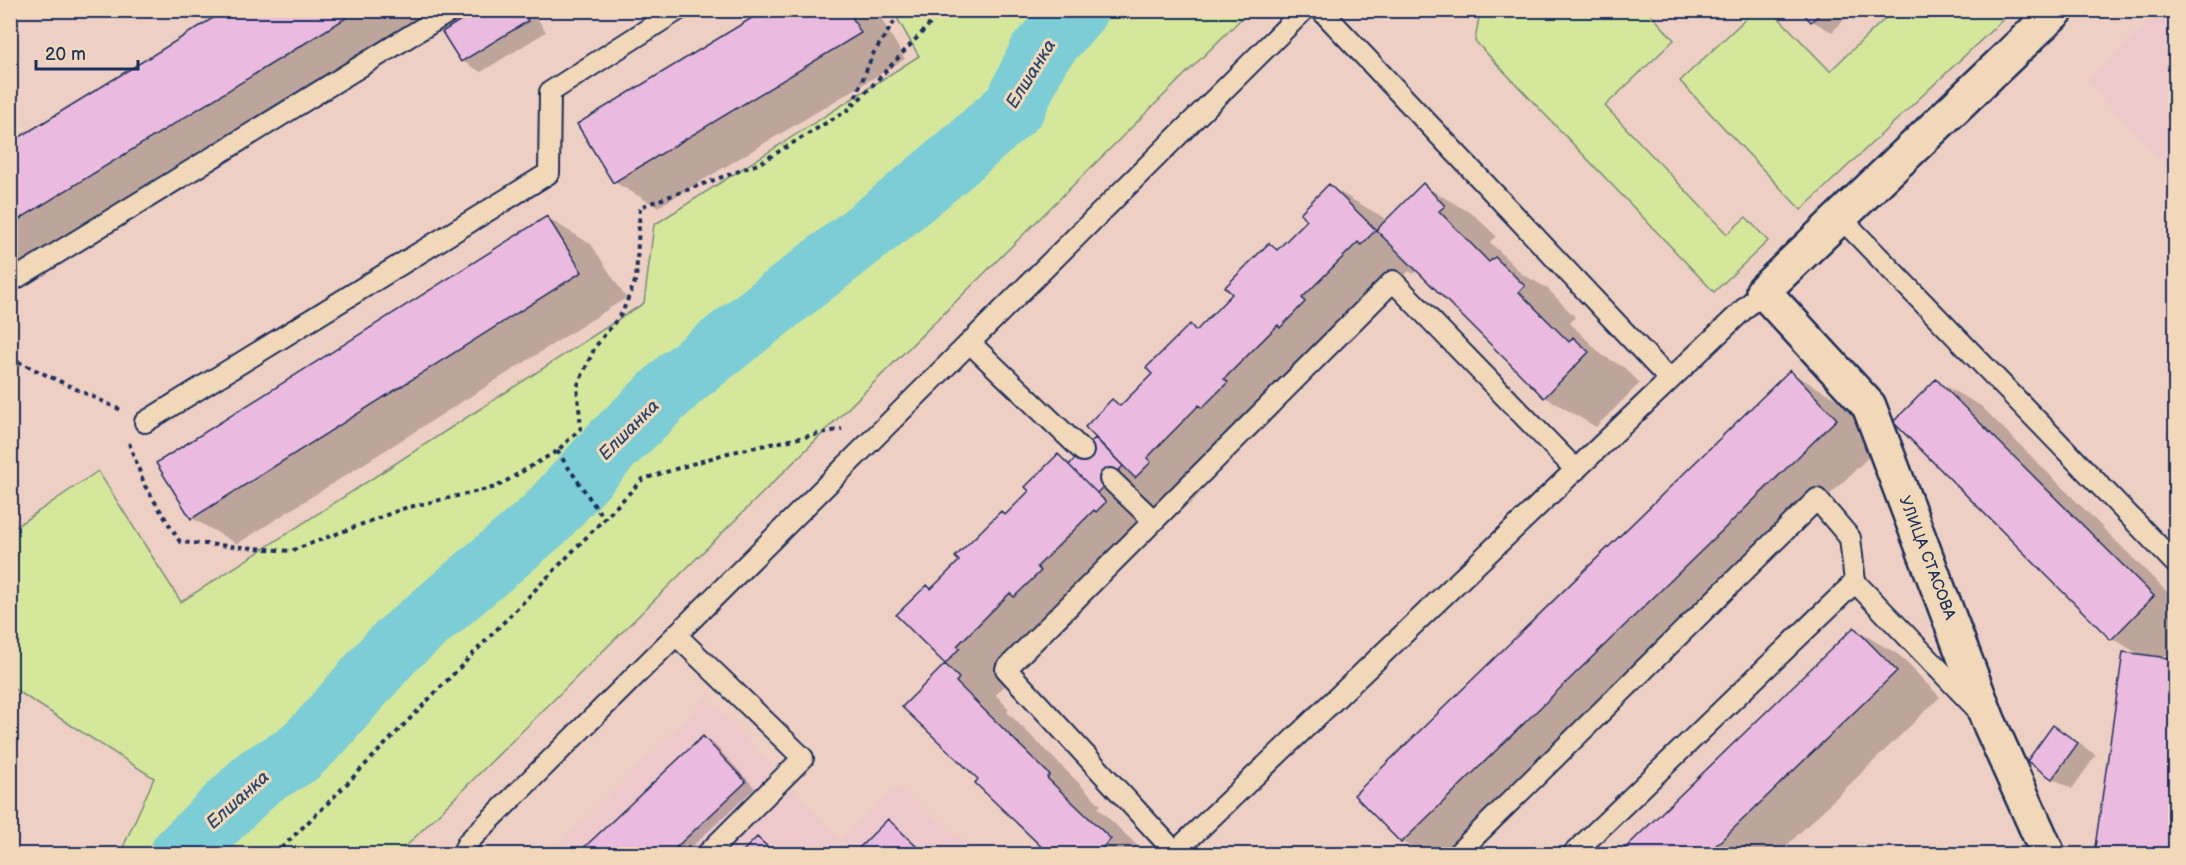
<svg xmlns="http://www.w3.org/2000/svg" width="2186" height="865" font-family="'Balsamiq Sans',sans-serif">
<rect width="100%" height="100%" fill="#eecfc3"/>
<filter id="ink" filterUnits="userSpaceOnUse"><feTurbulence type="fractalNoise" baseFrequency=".0167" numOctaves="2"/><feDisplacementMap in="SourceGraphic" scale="12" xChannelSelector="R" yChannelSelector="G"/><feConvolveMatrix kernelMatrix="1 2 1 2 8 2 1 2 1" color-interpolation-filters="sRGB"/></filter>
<g filter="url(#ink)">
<path fill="#edc9cb" d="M2162,10L2175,11V176L2087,81Z
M707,698L841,840L897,787L979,854H550Z"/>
<path fill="#d4e79b" stroke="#788b7c" stroke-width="1.5" d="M893,11H1249L398,854H120L154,778L11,687V530L98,471L181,602L644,303L654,225L919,56Z
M1480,11H1648L1674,40L1605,106L1727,234L1746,217L1768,241L1714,292L1475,41Z
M1754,11H1772L1830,71L1893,11H2012L1801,210L1680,81Z"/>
<path fill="#0003" d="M229,10H445L10,278V145Z
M479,10H532L546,32L481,72L462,61L444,33Z
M768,10H876L905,59L658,207L614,182Z
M1802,10H1854L1832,32L1812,21Z
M1423,185L1474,215L1496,236L1490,242L1522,274L1547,288L1575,317L1570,323L1602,355L1625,368L1640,383L1596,427L1545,397L1418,270L1413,274L1409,271L1352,329L1356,333L1333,357L1329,355L1275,409L1279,413L1255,437L1251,435L1198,488L1201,492L1188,506L1173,498L1148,523L1157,533L1149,541L1146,539L1088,597L1091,601L1067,626L1061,623L1008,676L1011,679L996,695L1009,709L1007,712L1101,805L1098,808L1146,854H1051L977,782L980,779L905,707L947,664L898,615L927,586L932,590L1031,491L1058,456L1072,464L1097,438L1113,401L1122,406L1154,374L1190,326L1198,331L1234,295L1269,245L1279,250L1309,220L1329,186L1381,216L1387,221Z
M547,218L591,244L626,298L237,544L192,518Z
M1790,372L1835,398L1881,445L1461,854H1424L1402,842L1356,795Z
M1936,381L1981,406L2176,601V645L2162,659L2176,661V854H2095L2124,653L2142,656L2112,638Z
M1854,629L1899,655L1940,697L1778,854H1621Z
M2054,727L2096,755L2072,789L2053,778Z
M703,737L713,743L755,788L684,854H579Z
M889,821L898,827L926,854H855Z
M757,839L767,844L777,854H742Z"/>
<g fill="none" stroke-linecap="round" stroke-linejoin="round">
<path stroke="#7dcdd7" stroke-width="62" d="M181,854L259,777L297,755L319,734L394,648L544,520L612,445L681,378L890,214L957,158L1015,106L1039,54L1077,10"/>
</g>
<path fill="#eabbde" stroke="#1b2f5e" stroke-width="1.5" d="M226,10H359L10,225V143Z
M476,10H521L528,21L461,62L442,32Z
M765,10H848L861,33L613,183L577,124Z
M1800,10H1824L1811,22Z
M1423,183L1445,206L1439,211L1489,262L1495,257L1525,286L1519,292L1569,342L1573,337L1589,352L1544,398L1376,230Z
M1329,184L1376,230L1361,245L1358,242L1302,298L1305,302L1280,328L1278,325L1224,379L1228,382L1202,408L1199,405L1147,458L1151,462L1135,478L1085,427L1112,399L1120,406L1152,374L1146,368L1190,324L1196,331L1232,294L1225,287L1269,243L1277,250L1307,220L1300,213Z
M547,216L582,272L191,519L156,463Z
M1790,370L1837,419L1401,843L1354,795Z
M1936,379L2154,596L2111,640L1893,422Z
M1095,438L1123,466L1097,493L1069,465Z
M1058,454L1106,502L1096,512L1094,510L1037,567L1041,571L1014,597L1010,593L957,646L960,648L945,664L896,615L927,585L931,589L959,561L955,557L1001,511L1005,515L1029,491L1025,487Z
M1854,627L1897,671L1707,854H1619Z
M2123,652L2176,659V819L2170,854H2094Z
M945,664L959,678L956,682L1050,775L1047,778L1111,839L1096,854H1049L975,783L978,779L902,707Z
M2053,725L2078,743L2052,779L2027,761Z
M703,736L746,782L669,854H577Z
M888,819L924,854H853Z
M757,837L775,854H740Z"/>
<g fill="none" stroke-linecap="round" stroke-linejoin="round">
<defs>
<path id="lane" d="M1321,10L1669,379
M1840,217L2176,564
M10,282L452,10
M971,344L1083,451
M145,422L549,173L550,92L678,10
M1576,470L1393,281L1006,669L1175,852L1763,291
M1110,479L1154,521
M676,635L803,758L707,854
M462,854L468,842L1304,10
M1457,854L1817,499L1850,538L1855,582L1978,710
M1573,854L1855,582"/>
<path id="street" d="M2048,854L1988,720L1869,406L1763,291L2057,10"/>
</defs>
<use href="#lane" stroke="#1b2f5e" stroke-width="24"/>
<use href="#street" stroke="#1b2f5e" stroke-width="38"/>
<path stroke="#1b2f5e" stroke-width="4" stroke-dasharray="4.5 4.5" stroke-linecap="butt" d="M853,106L943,10
M10,358L121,410
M129,443L145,486L180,542L291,551L405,508L496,487L557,451L581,428L577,387L595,347L622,313L636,279L640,207L758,164L851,108L873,54L902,10
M557,451L604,519
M275,854L328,803L643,479L728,453L842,429"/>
<use href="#lane" stroke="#f0d8b8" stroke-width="20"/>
<use href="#street" stroke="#f0d8b8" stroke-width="33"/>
</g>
</g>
<g text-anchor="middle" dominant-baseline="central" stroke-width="6" stroke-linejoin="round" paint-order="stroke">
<g font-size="16" fill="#1b2f5e" stroke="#f0d8b8">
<text transform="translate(1927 558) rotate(69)">УЛИЦА СТАСОВА</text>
</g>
<g font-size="18" font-style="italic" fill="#2a4770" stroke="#f0d8b8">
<text transform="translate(1031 74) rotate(-58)">Елшанка</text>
<text transform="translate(629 430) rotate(-45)">Елшанка</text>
<text transform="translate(238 800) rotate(-42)">Елшанка</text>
</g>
</g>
<rect width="2186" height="865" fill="none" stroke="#f0d8b8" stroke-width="36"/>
<rect x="18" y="18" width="2150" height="829" fill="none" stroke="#1b2f5e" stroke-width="2" filter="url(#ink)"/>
<path d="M36 60v9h102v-9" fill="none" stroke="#1b2f5e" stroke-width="3"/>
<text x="45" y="60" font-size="18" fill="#1b2f5e" stroke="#f0d8b8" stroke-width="4.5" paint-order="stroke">20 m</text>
</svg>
